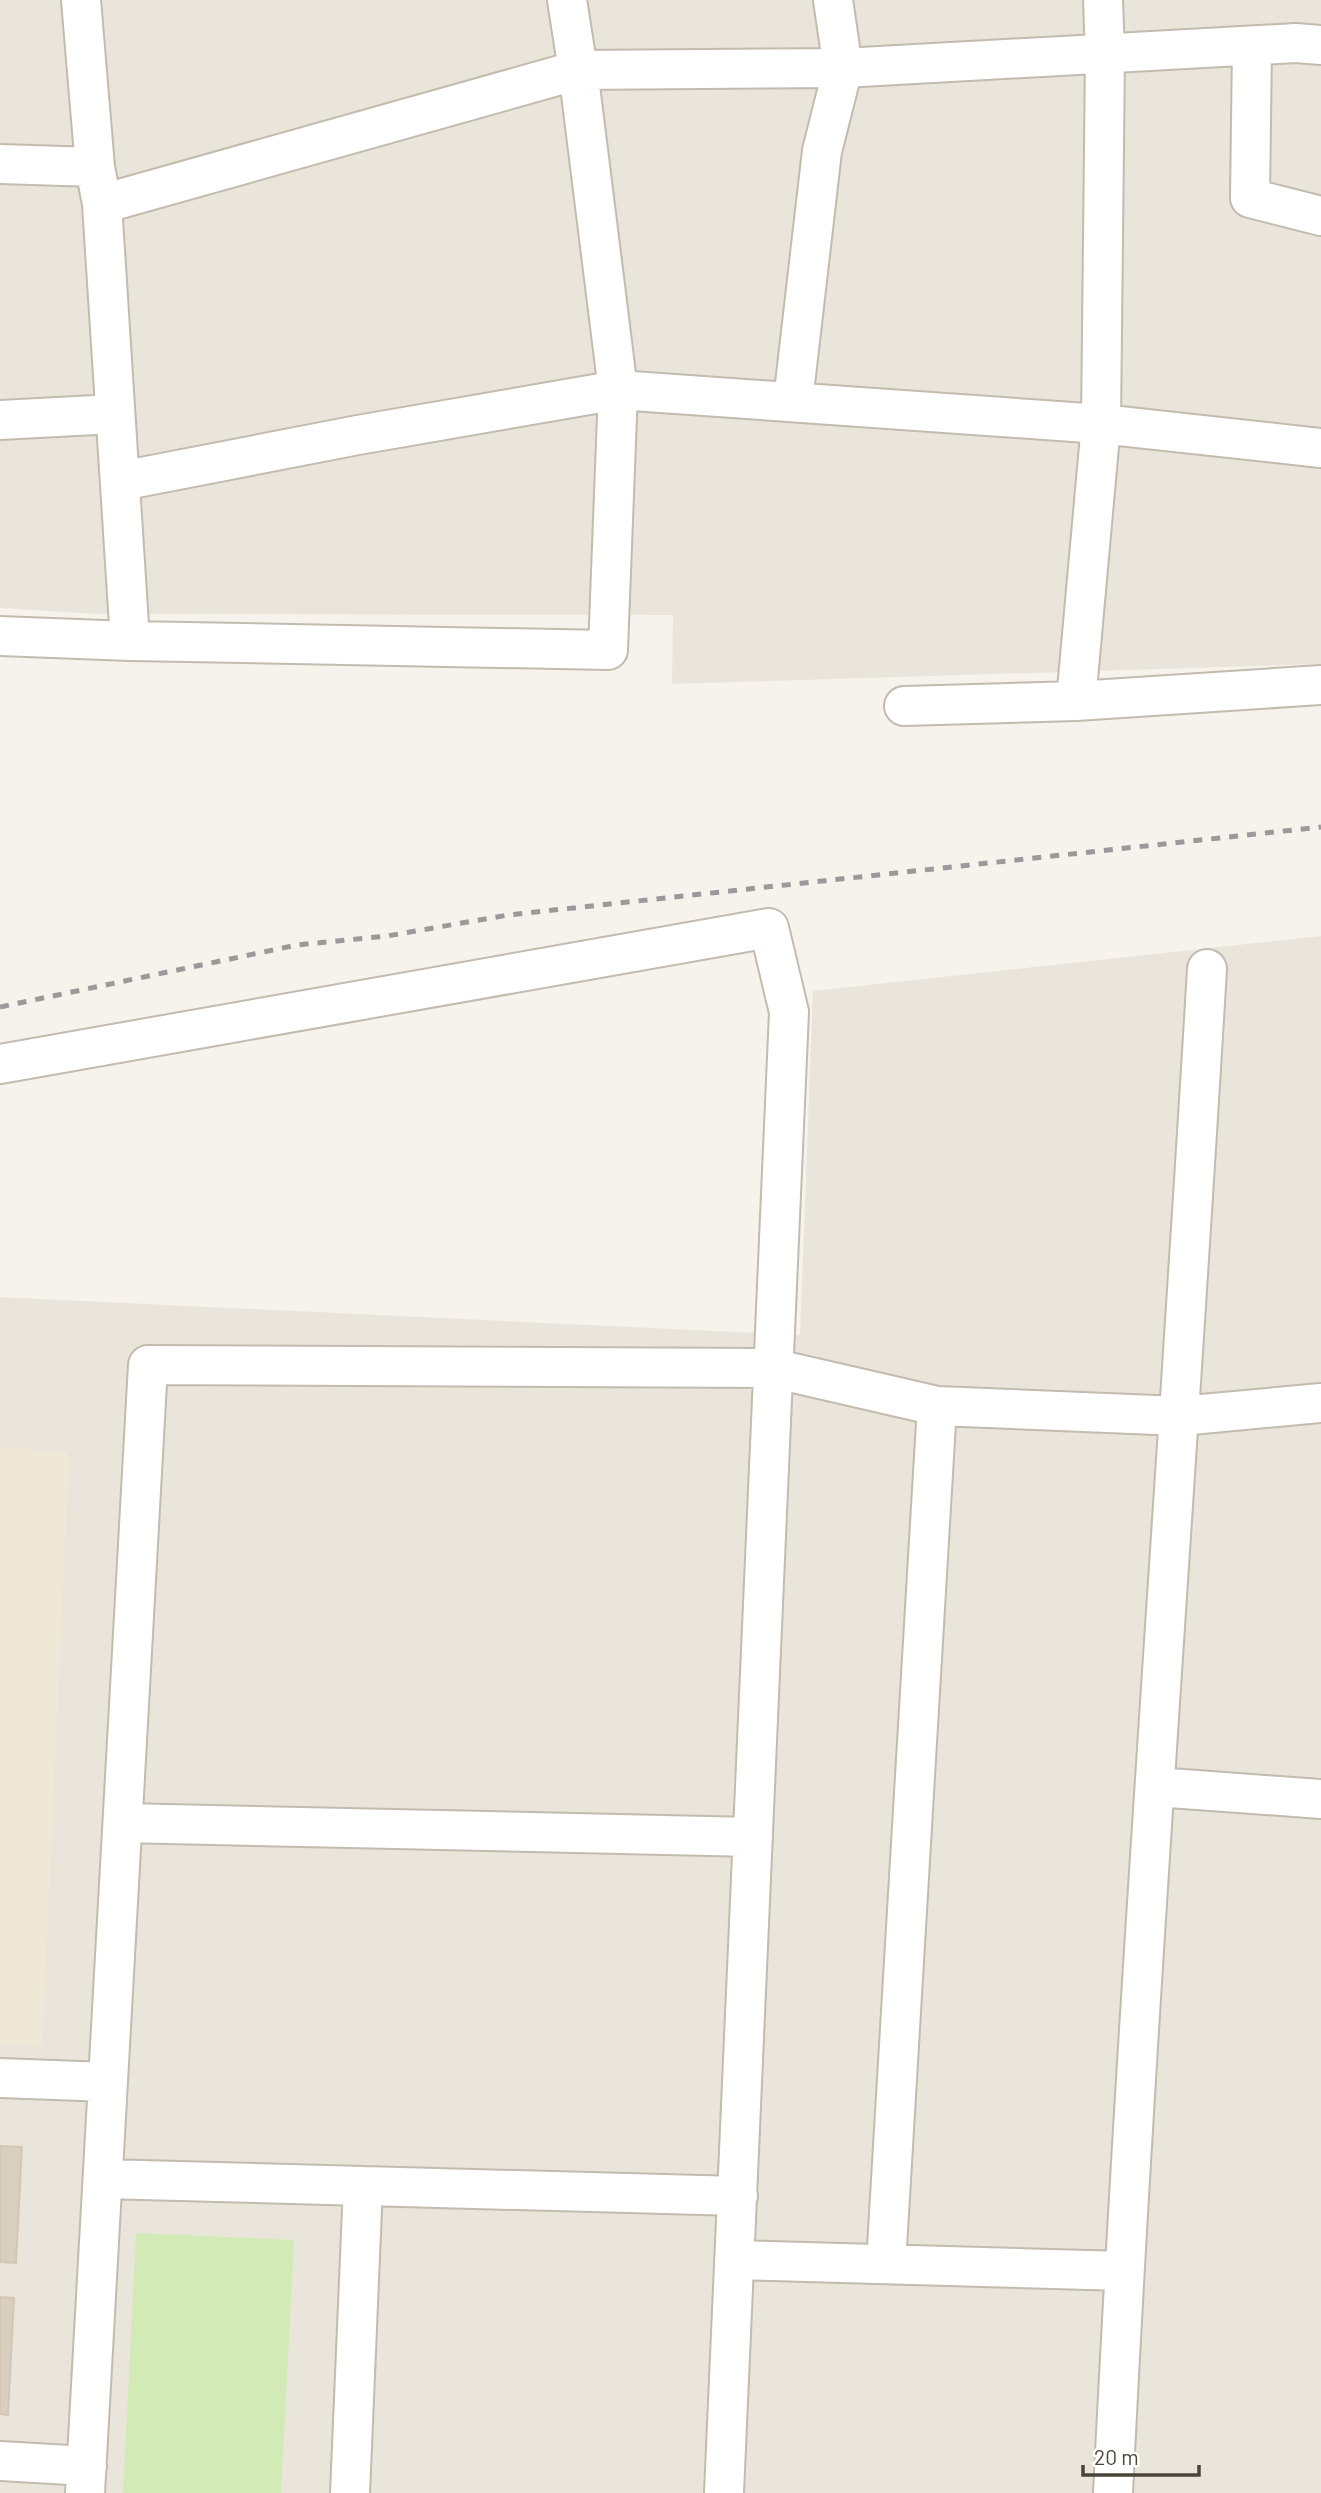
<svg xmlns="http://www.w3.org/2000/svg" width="1321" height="2493" font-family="Barlow,sans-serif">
<rect width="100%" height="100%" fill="#f6f3ec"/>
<path fill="#eae5da" d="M0,0H1321V664L672,684L673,615L98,614L0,608Z
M1321,936V2493H0V1297L800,1335L813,991Z"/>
<path fill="#efe8d6" d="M0,1448L69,1452L42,2046L0,2044Z"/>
<path fill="#d2eab5" d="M136,2233L294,2240L281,2493H123Z"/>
<path fill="#d8cfc1" stroke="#d3c7b4" stroke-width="2" d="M0,2146L22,2147L16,2263L0,2262Z
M0,2297L14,2298L8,2415L0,2414Z"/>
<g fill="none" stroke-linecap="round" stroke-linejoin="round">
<defs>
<path id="minor" d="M81,0L95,167L102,204L130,641
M1252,46L1250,198L1321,216
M0,164L95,167
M102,204L578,70L843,68L1296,43L1321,45
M793,401L822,151L843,68L833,0
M0,420L114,414
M121,481L358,435L618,390L1101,424L1321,448
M0,636L130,641L608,650L618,390L578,70L567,0
M1076,701L1101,424L1105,55L1103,0
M904,706L1076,701L1321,685
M0,1064L769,928L789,1012L724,2493
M1156,1787L1321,1799
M123,1823L753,1837
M0,2078L108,2082
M103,2179L738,2196
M734,2260L1124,2271
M886,2264L937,1406
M0,2461L87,2466
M85,2493L148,1365L772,1368L937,1406L1180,1416L1321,1403
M350,2493L363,2186
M1113,2493C1138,1985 1177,1477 1207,969"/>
</defs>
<use href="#minor" stroke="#c2bbae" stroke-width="42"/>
<use href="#minor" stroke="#fff" stroke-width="38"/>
<path stroke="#9a9a9a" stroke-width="5" stroke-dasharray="9 9" stroke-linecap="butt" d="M0,1007L297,945L387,936L508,915L1321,827"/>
</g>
<path d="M1083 2465v10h116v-10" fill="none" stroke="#4b4439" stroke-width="3.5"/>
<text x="1094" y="2465" font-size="21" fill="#4b4439" stroke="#ffffff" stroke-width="5" paint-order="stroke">20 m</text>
</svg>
